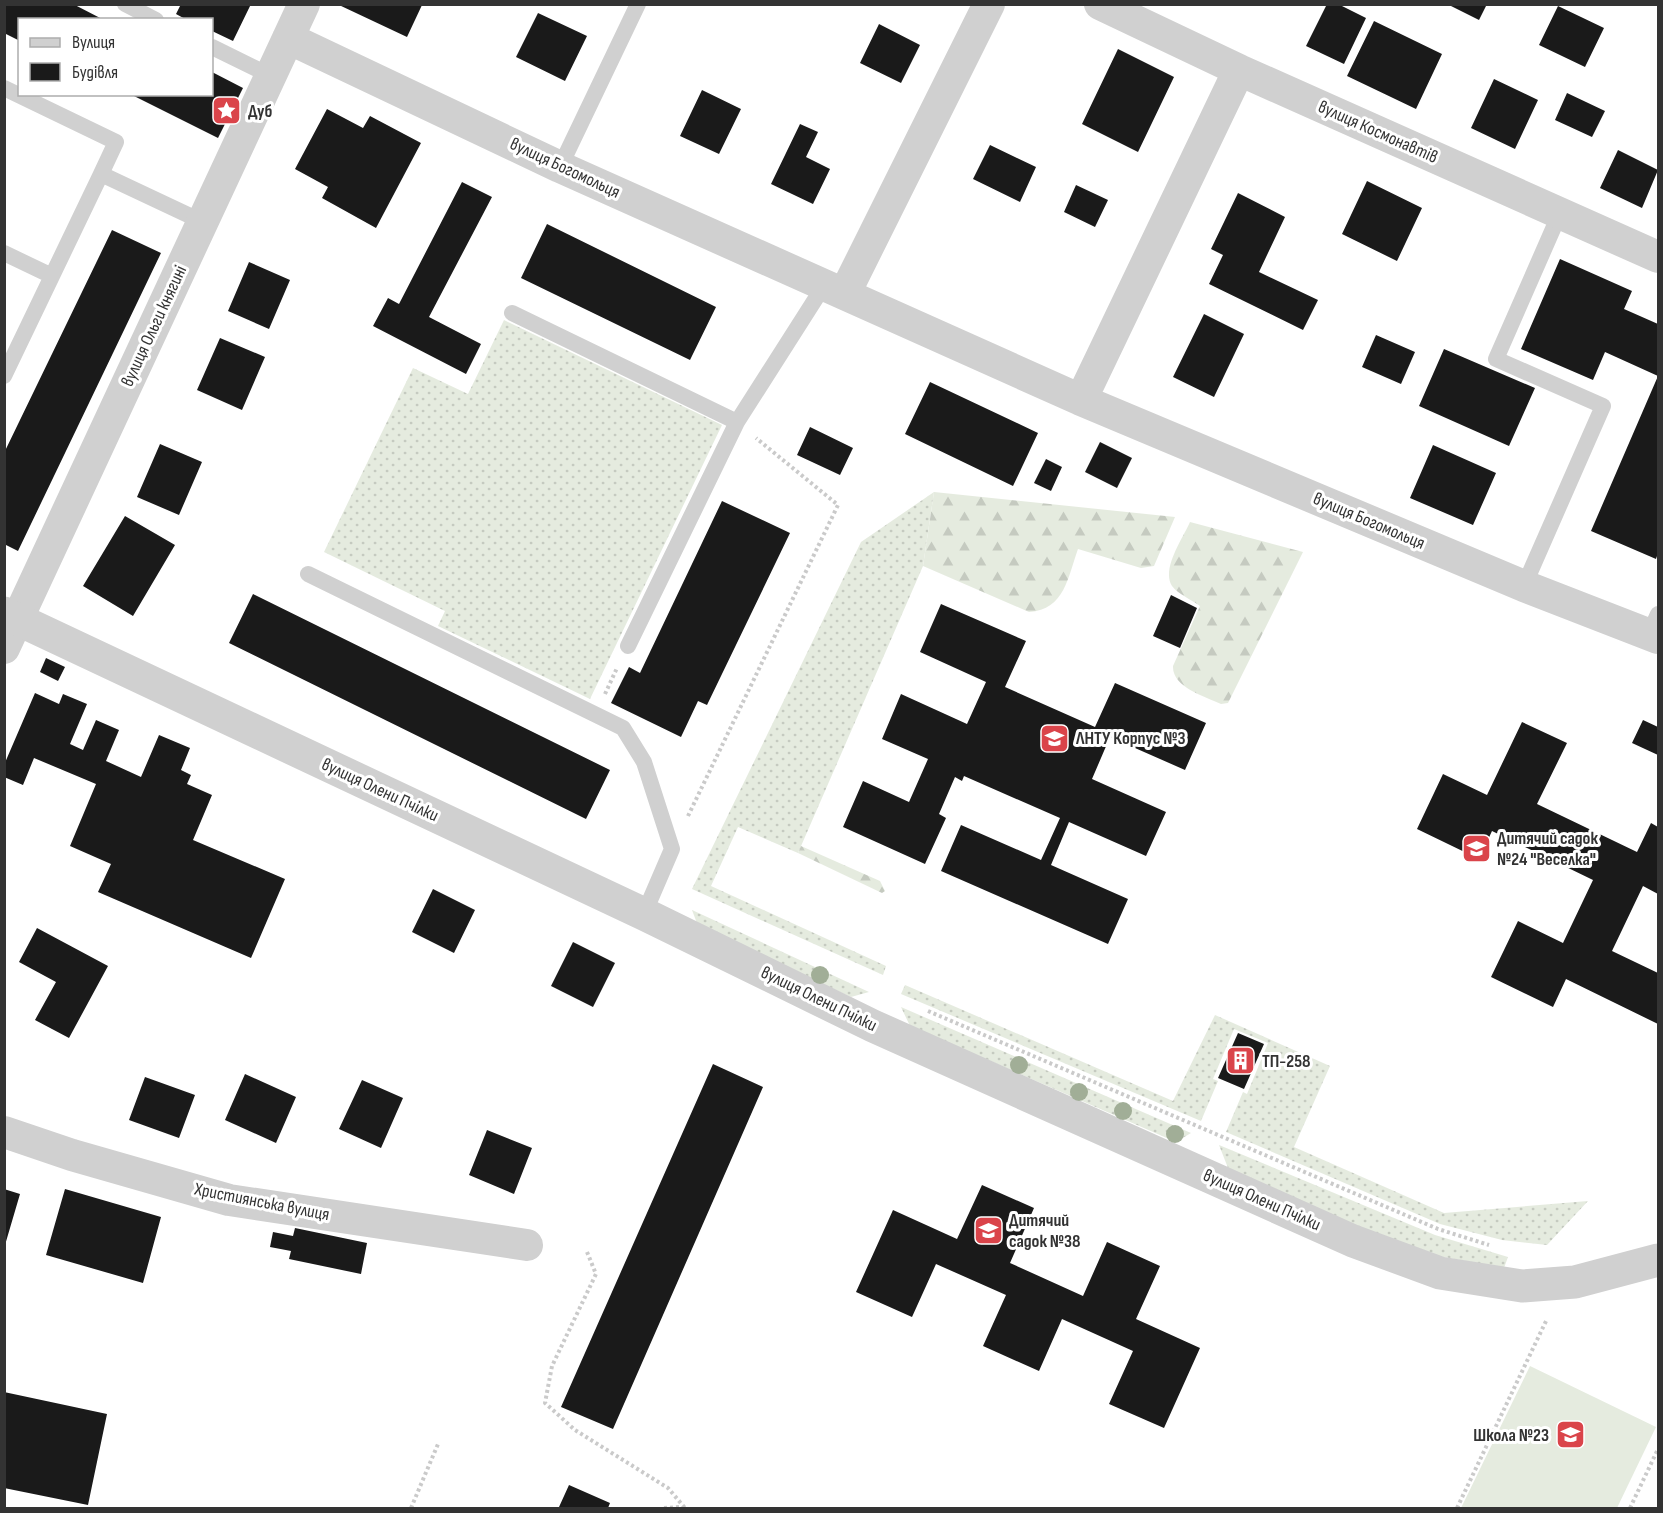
<svg xmlns="http://www.w3.org/2000/svg" width="1663" height="1513" font-family="'Sofia Sans Condensed',sans-serif">
<defs>
<pattern id="grass-dots" width="8" height="8" patternUnits="userSpaceOnUse" patternTransform="scale(1.5)"><rect width="8" height="8" fill="#e5ebdf"/><path d="M2 2h.1M6 6h.1" fill="none" stroke="#c5cac0" stroke-width="1.8" stroke-linecap="round"/></pattern>
<pattern id="forest-firs" width="22" height="20" patternUnits="userSpaceOnUse" patternTransform="scale(1.5)"><rect width="22" height="20" fill="#e5ebdf"/><path d="M5 1l3.5 6h-7zM16 11l3.5 6h-7z" fill="#c5cac0"/></pattern>
</defs>
<rect width="100%" height="100%" fill="#fff"/>
<path fill="url(#grass-dots)" d="M504,320L722,425L590,699L438,626L445,611L324,552L413,368L468,394Z
M934,492L923,566L798,853L738,827L711,886L886,966L883,975L692,889L861,542Z
M692,910L869,992L851,997L698,926Z
M905,985L1173,1101L1215,1015L1330,1066L1294,1147L1444,1213L1588,1201L1547,1245L1502,1240L1440,1224L1226,1132L1243,1092L1247,1094L1268,1043L1234,1029L1213,1079L1218,1081L1201,1121L901,994Z
M901,1007L1191,1133L1176,1142L910,1026Z
M1219,1145L1435,1235L1508,1257L1504,1268L1427,1254L1383,1238L1228,1168Z"/>
<path fill="url(#forest-firs)" d="M934,492L1175,517L1154,566L1141,568L1078,549C1068,576 1065,610 1029,612L923,566Z
M1190,522L1303,552L1228,703L1221,704C1204,696 1172,687 1173,666L1200,606C1192,600 1178,594 1172,586C1161,569 1183,538 1190,522Z
M801,846L880,881L885,891L882,893L798,853Z"/>
<path fill="#e5ebdf" d="M1530,1366L1656,1427L1617,1508H1461Z"/>
<path fill="#1a1a1a" d="M4,4H73L104,20H20V41L4,33Z
M181,4H251L233,41L212,31V20H187L176,14Z
M1327,4H1338L1366,18L1344,64L1306,46Z
M1447,4H1487L1479,20Z
M339,5H422L407,37Z
M1558,6L1604,28L1585,67L1539,45Z
M538,13L587,36L565,81L516,57Z
M1374,21L1442,54L1416,109L1347,76Z
M879,24L920,45L901,83L860,63Z
M1118,49L1174,77L1138,152L1082,124Z
M212,72L243,88L218,138L130,94H212Z
M1494,79L1538,100L1515,149L1471,128Z
M702,90L741,109L719,154L680,136Z
M1567,93L1605,111L1592,137L1555,120Z
M327,109L363,128L370,116L421,143L376,228L322,198L328,187L295,169Z
M800,124L818,132L806,157L830,169L813,204L771,184Z
M990,145L1036,167L1020,202L973,179Z
M1618,150L1658,170L1642,208L1600,188Z
M1367,181L1422,208L1397,261L1342,234Z
M462,182L492,197L429,317L481,344L466,374L373,326L388,298L399,304Z
M1076,185L1108,200L1095,227L1064,212Z
M1238,193L1285,217L1259,272L1318,300L1303,330L1209,284L1223,255L1211,249Z
M547,224L716,307L690,360L521,278Z
M112,230L161,253L18,551L4,544V453Z
M1560,259L1632,291L1624,309L1658,324V376L1605,352L1593,380L1521,349Z
M249,262L290,280L269,329L228,311Z
M1204,314L1244,334L1214,397L1173,377Z
M1376,335L1415,352L1401,384L1362,367Z
M220,338L265,357L242,410L197,390Z
M1444,349L1535,388L1509,446L1419,406Z
M1658,376V553L1656,559L1591,531Z
M930,382L1038,433L1013,486L905,434Z
M810,427L853,448L840,475L797,455Z
M1100,442L1132,458L1117,488L1085,472Z
M160,444L202,462L179,515L137,497Z
M1433,445L1496,473L1473,525L1410,498Z
M1046,459L1062,467L1051,491L1034,483Z
M722,501L790,533L707,705L698,701L681,737L611,703L629,667L640,673Z
M125,516L175,545L133,616L83,586Z
M253,594L610,770L586,819L229,643Z
M1171,595L1197,608L1180,648L1153,636Z
M941,604L1026,641L1005,687L1095,727L1115,683L1206,723L1185,770L1110,737L1092,779L1166,812L1146,856L1069,822L1051,865L1128,899L1108,944L941,871L961,825L1041,860L1060,818L964,776L962,781L955,777L939,814L946,818L925,864L843,827L863,781L909,802L928,759L882,739L901,694L967,724L986,682L920,652Z
M46,658L65,667L58,681L40,672Z
M35,693L59,704L63,694L87,704L70,744L83,750L96,720L119,730L106,761L141,777L159,735L190,748L181,770L191,775L187,784L212,795L193,840L285,879L251,958L98,892L111,864L70,846L96,784L34,758L23,785L4,777V765Z
M1643,720L1658,727V755L1632,743Z
M1522,722L1567,743L1537,804L1637,852L1651,823L1658,827V894L1643,886L1612,951L1658,973V1024L1566,979L1553,1007L1491,977L1518,921L1563,943L1593,880L1492,831L1479,859L1417,829L1443,774L1487,795Z
M433,889L475,910L454,953L412,932Z
M37,928L108,966L69,1038L35,1020L56,982L19,962Z
M573,942L615,963L593,1007L551,986Z
M1238,1033L1264,1044L1244,1089L1218,1078Z
M713,1064L763,1087L613,1429L561,1407Z
M245,1074L296,1097L276,1143L225,1120Z
M145,1077L195,1095L179,1138L129,1120Z
M362,1080L403,1098L381,1148L339,1129Z
M487,1130L532,1148L514,1194L469,1175Z
M982,1185L1034,1208L1010,1263L1083,1296L1107,1242L1160,1266L1136,1319L1200,1348L1164,1428L1109,1404L1133,1351L1062,1319L1039,1371L983,1346L1006,1295L936,1264L912,1317L856,1292L893,1210L957,1239Z
M4,1189L20,1194L5,1245H4Z
M65,1189L161,1217L143,1283L46,1255Z
M295,1228L367,1243L361,1274L289,1259L291,1251L270,1247L273,1232L293,1236Z
M4,1392L107,1414L88,1505L4,1488Z
M569,1485L610,1503L608,1508L559,1507Z"/>
<g fill="none" stroke-linecap="round" stroke-linejoin="round">
<path stroke="#cacaca" stroke-width="4" stroke-dasharray="3 3" stroke-linecap="butt" d="M605,694L617,668
M688,816L838,505L756,438
M928,1011L1438,1229L1489,1245
M587,1252L596,1274L552,1366L545,1403L575,1430L668,1488L685,1508
M411,1508L438,1444
M664,1508L681,1507
M1457,1508L1547,1319
M1630,1508L1658,1449"/>
<path stroke="#d0d0d0" stroke-width="16" d="M125,4L156,20
M212,47L271,76
M4,88L116,142L101,174L203,222
M560,167L638,4
M4,253L52,276
M512,313L737,422L825,284
M4,376L101,174
M308,574L623,728L644,762L672,849L644,914
M1524,586L1603,406L1496,359L1560,213
M1649,634L1658,614
M628,646L737,422"/>
<path stroke="#d0d0d0" stroke-width="32" d="M1100,4L1239,70L1658,257
M288,38L560,167L1081,400L1524,586L1658,638
M845,293L989,4
M1081,400L1239,70
M4,648L304,4
M4,1132L72,1155L229,1200L527,1245"/>
<path stroke="#d0d0d0" stroke-width="33" d="M4,613L644,914L873,1026L1353,1241L1440,1273L1522,1286L1575,1282L1658,1260"/>
</g>
<g fill="#a1ae97">
<circle cx="820" cy="975" r="9"/>
<circle cx="1019" cy="1065" r="9"/>
<circle cx="1079" cy="1092" r="9"/>
<circle cx="1123" cy="1111" r="9"/>
<circle cx="1175" cy="1134" r="9"/>
</g>
<defs>
<symbol id="sight-square" viewBox="-11 -11 22 22"><rect x="-9" y="-9" width="18" height="18" rx="4" fill="#da444a" stroke="#fff"/><path d="M0-6L1.8-2.2L6-1.7L2.9 1.2L3.7 5.4L0 3.3L-3.7 5.4L-2.9 1.2L-6-1.7L-1.8-2.2Z" fill="#fff"/></symbol>
<symbol id="university-square" viewBox="-11 -11 22 22"><rect x="-9" y="-9" width="18" height="18" rx="4" fill="#da444a" stroke="#fff"/><path d="M0-5L7-2L0 1L-7-2ZM-4 1L0 2.5L4 1V4Q0 6-4 4Z" fill="#fff"/></symbol>
<symbol id="school-square" viewBox="-11 -11 22 22"><rect x="-9" y="-9" width="18" height="18" rx="4" fill="#da444a" stroke="#fff"/><path d="M0-5L7-2L0 1L-7-2ZM-4 1L0 2.5L4 1V4Q0 6-4 4Z" fill="#fff"/></symbol>
<symbol id="building-square" viewBox="-11 -11 22 22"><rect x="-9" y="-9" width="18" height="18" rx="4" fill="#da444a" stroke="#fff"/><path d="M-4-6H4V6H1V3H-1V6H-4ZM-2.5-4.3h1.7v1.8h-1.7ZM.8-4.3h1.7v1.8H.8ZM-2.5-1h1.7V.8h-1.7ZM.8-1h1.7V.8H.8Z" fill="#fff"/></symbol>
</defs>
<g fill-rule="evenodd">
<use href="#sight-square" x="210" y="94" width="33" height="33"/>
<use href="#university-square" x="1038" y="722" width="33" height="33"/>
<use href="#school-square" x="1460" y="832" width="33" height="33"/>
<use href="#building-square" x="1224" y="1044" width="33" height="33"/>
<use href="#school-square" x="972" y="1214" width="33" height="33"/>
<use href="#school-square" x="1554" y="1418" width="33" height="33"/>
</g>
<g text-anchor="middle" dominant-baseline="central" stroke-width="6" stroke-linejoin="round" paint-order="stroke">
<g font-size="18" font-weight="bold" fill="#333" stroke="#fff" text-anchor="start">
<text x="248" y="111">Дуб</text>
<text x="1076" y="738">ЛНТУ Корпус №3</text>
<text x="1497" y="838">Дитячий садок<tspan x="1497" dy="21">№24 "Веселка"</tspan></text>
<text x="1262" y="1061">ТП-258</text>
<text x="1009" y="1220">Дитячий<tspan x="1009" dy="21">садок №38</tspan></text>
<text x="1549" y="1435" text-anchor="end">Школа №23</text>
</g>
<g font-size="18" fill="#333" stroke="#fff">
<text transform="translate(1378 132) rotate(24)">вулиця Космонавтів</text>
<text transform="translate(565 168) rotate(25)">вулиця Богомольця</text>
<text transform="translate(154 326) rotate(-65)">вулиця Ольги княгині</text>
<text transform="translate(1369 521) rotate(23)">вулиця Богомольця</text>
<text transform="translate(380 790) rotate(25)">вулиця Олени Пчілки</text>
<text transform="translate(819 999) rotate(26)">вулиця Олени Пчілки</text>
<text transform="translate(1262 1200) rotate(24)">вулиця Олени Пчілки</text>
<text transform="translate(262 1202) rotate(11)">Християнська вулиця</text>
</g>
</g>
<rect width="1663" height="1513" fill="none" stroke="#333333" stroke-width="12"/>
<rect x="18" y="18" width="195" height="78" fill="#ffffff" stroke="#adadad" stroke-width="1.5"/>
<rect x="30" y="38" width="30" height="9" fill="#d0d0d0" stroke="#adadad" stroke-width="1.5"/>
<text x="72" y="48" font-size="18" fill="#333333">Вулиця</text>
<rect x="30" y="63" width="30" height="18" fill="#1a1a1a" stroke="#adadad" stroke-width="1.5"/>
<text x="72" y="78" font-size="18" fill="#333333">Будівля</text>
</svg>
